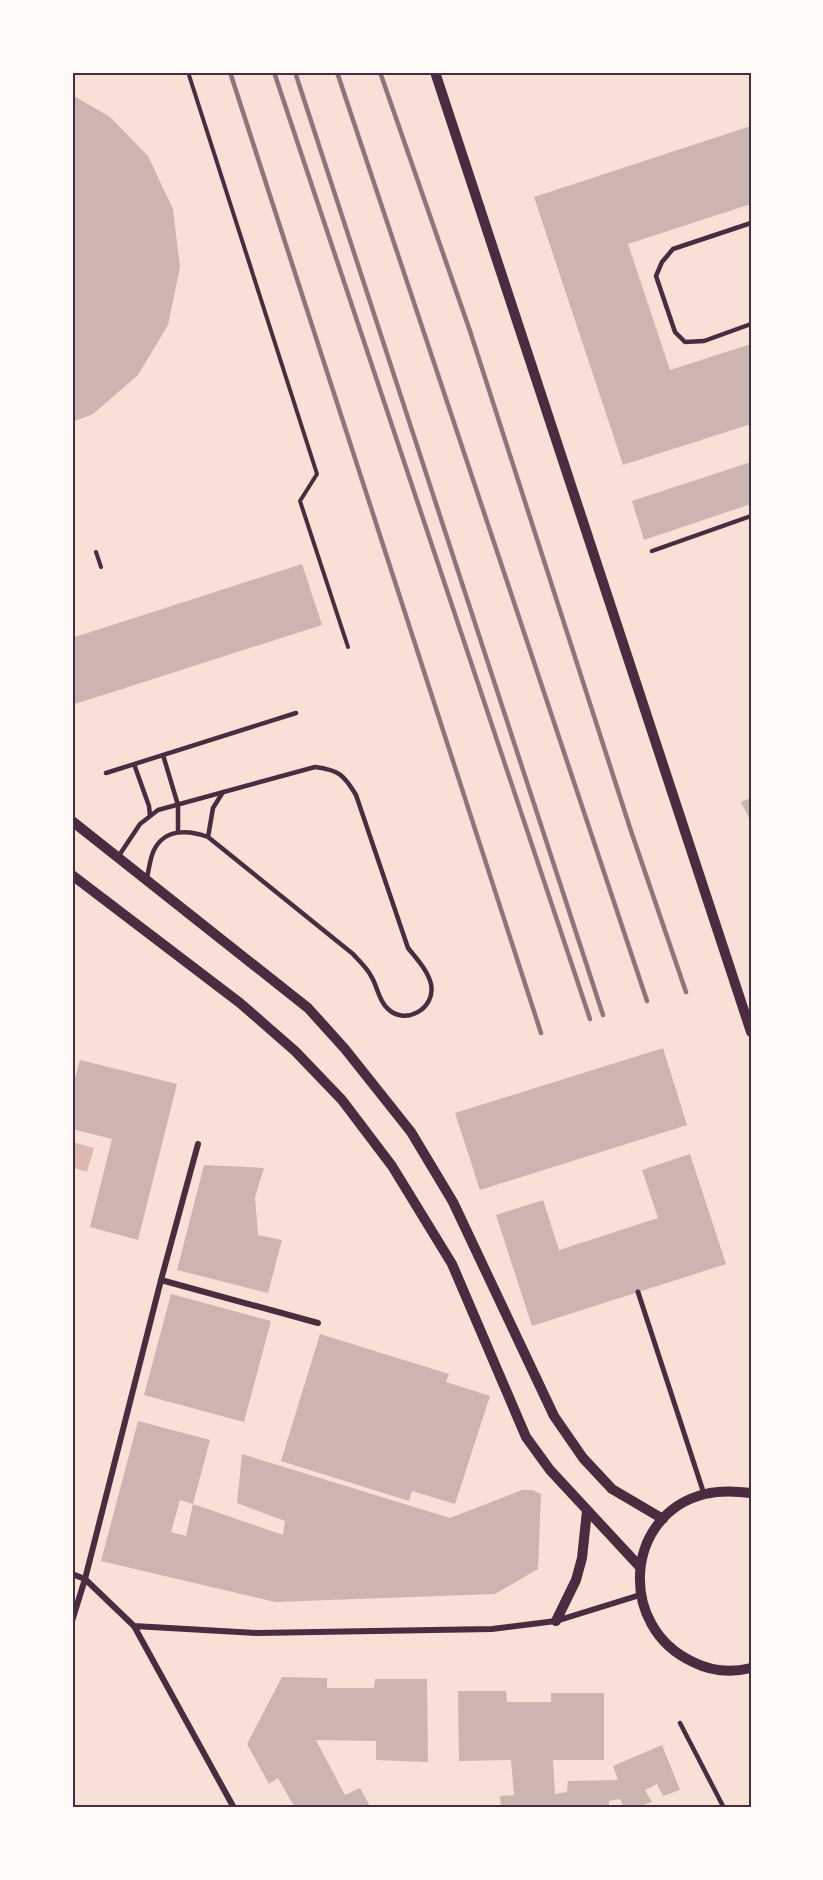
<svg xmlns="http://www.w3.org/2000/svg" width="823" height="1880" font-family="'PT Sans',sans-serif">
<rect width="100%" height="100%" fill="#f7e1d7"/>
<path fill="#dcb8b0" d="M72,1142L94,1148L87,1172L72,1167Z"/>
<path fill="#ccb4b1" d="M72,95L110,117L148,156L173,209L180,267L168,325L138,375L93,414L72,422Z
M751,126V204L628,244L670,370L751,344V424L623,465L534,197Z
M751,462V504L644,540L632,501Z
M302,564L322,625L72,705V638Z
M751,798V822L741,802Z
M663,1048L687,1125L480,1190L455,1113Z
M80,1060L177,1084L138,1240L90,1227L112,1139L72,1129V1089Z
M690,1154L726,1264L532,1326L496,1215L543,1200L559,1250L658,1218L642,1170Z
M204,1165L264,1168L255,1197L258,1235L282,1240L268,1293L177,1270Z
M171,1294L271,1321L244,1422L144,1395Z
M320,1334L449,1374L446,1382L490,1396L455,1504L412,1491L409,1501L281,1461Z
M138,1421L210,1440L193,1504L180,1500L171,1532L186,1536L193,1504L283,1535L285,1521L237,1503L242,1454L450,1518L522,1490H532L541,1494L538,1569L495,1594L275,1602L101,1561Z
M282,1677L327,1678V1688H374L375,1679H427L428,1762L376,1760V1741L316,1740L345,1795L360,1788L371,1808H295L278,1778L269,1784L247,1744Z
M458,1691H506L507,1702H551V1693H604V1760H553L555,1794L567,1792L568,1781L618,1780L613,1766L662,1745L680,1790L663,1796L657,1784L645,1790L652,1802L636,1808H624L620,1799L609,1801V1808H501L500,1796L514,1795L511,1760L459,1761Z"/>
<g fill="none" stroke-linecap="round" stroke-linejoin="round">
<path stroke="#4a2c40" stroke-width="4" d="M188,72L317,474L300,501L348,647
M96,552L101,567"/>
<path stroke="#4a2c40" stroke-width="4.5" d="M751,223L673,249L662,262L656,276L675,332L685,342L704,341L751,324
M652,551L751,516
M163,755L178,805V832
M134,764L149,806L150,816
M106,773L296,713
M208,837L213,808L223,792
M118,857L140,824L158,810L315,767C339,770 344,775 356,795L408,948C416,958 428,971 431,984C436,1008 406,1026 388,1009C378,1000 378,987 371,976C367,968 359,961 353,954L208,837C189,830 165,828 154,850C150,858 149,869 147,878
M680,1723L724,1808"/>
<path stroke="#4a2c40" stroke-width="5" d="M638,1292L704,1494"/>
<path stroke="#4a2c40" stroke-width="6" d="M161,1280L318,1323
M72,1574L85,1579L134,1626L234,1808
M72,1621L85,1579L161,1280L198,1144
M134,1626L257,1633L492,1629L556,1621L640,1595"/>
<path stroke="#4a2c40" stroke-width="10" d="M435,72L751,1032
M72,821L308,1008L345,1049L411,1132L453,1202L554,1416L583,1458L612,1489L663,1519
M72,875L240,1003L295,1051L342,1100L392,1166L452,1264L526,1437L550,1470L640,1567
M751,1493C736,1491 721,1490 705,1494C624,1514 617,1627 693,1662C711,1671 731,1673 751,1668
M556,1621L576,1580L582,1558L587,1511"/>
<path stroke="#8f747c" stroke-width="4.5" d="M230,72L541,1033
M274,72L590,1019
M295,72L603,1015
M337,72L647,1001
M380,72L470,331L631,831L686,992"/>
</g>
<rect width="823" height="1880" fill="none" stroke="#fffaf5" stroke-width="147"/>
<rect x="74" y="74" width="676" height="1732" fill="none" stroke="#4a2c40" stroke-width="2"/>
</svg>
